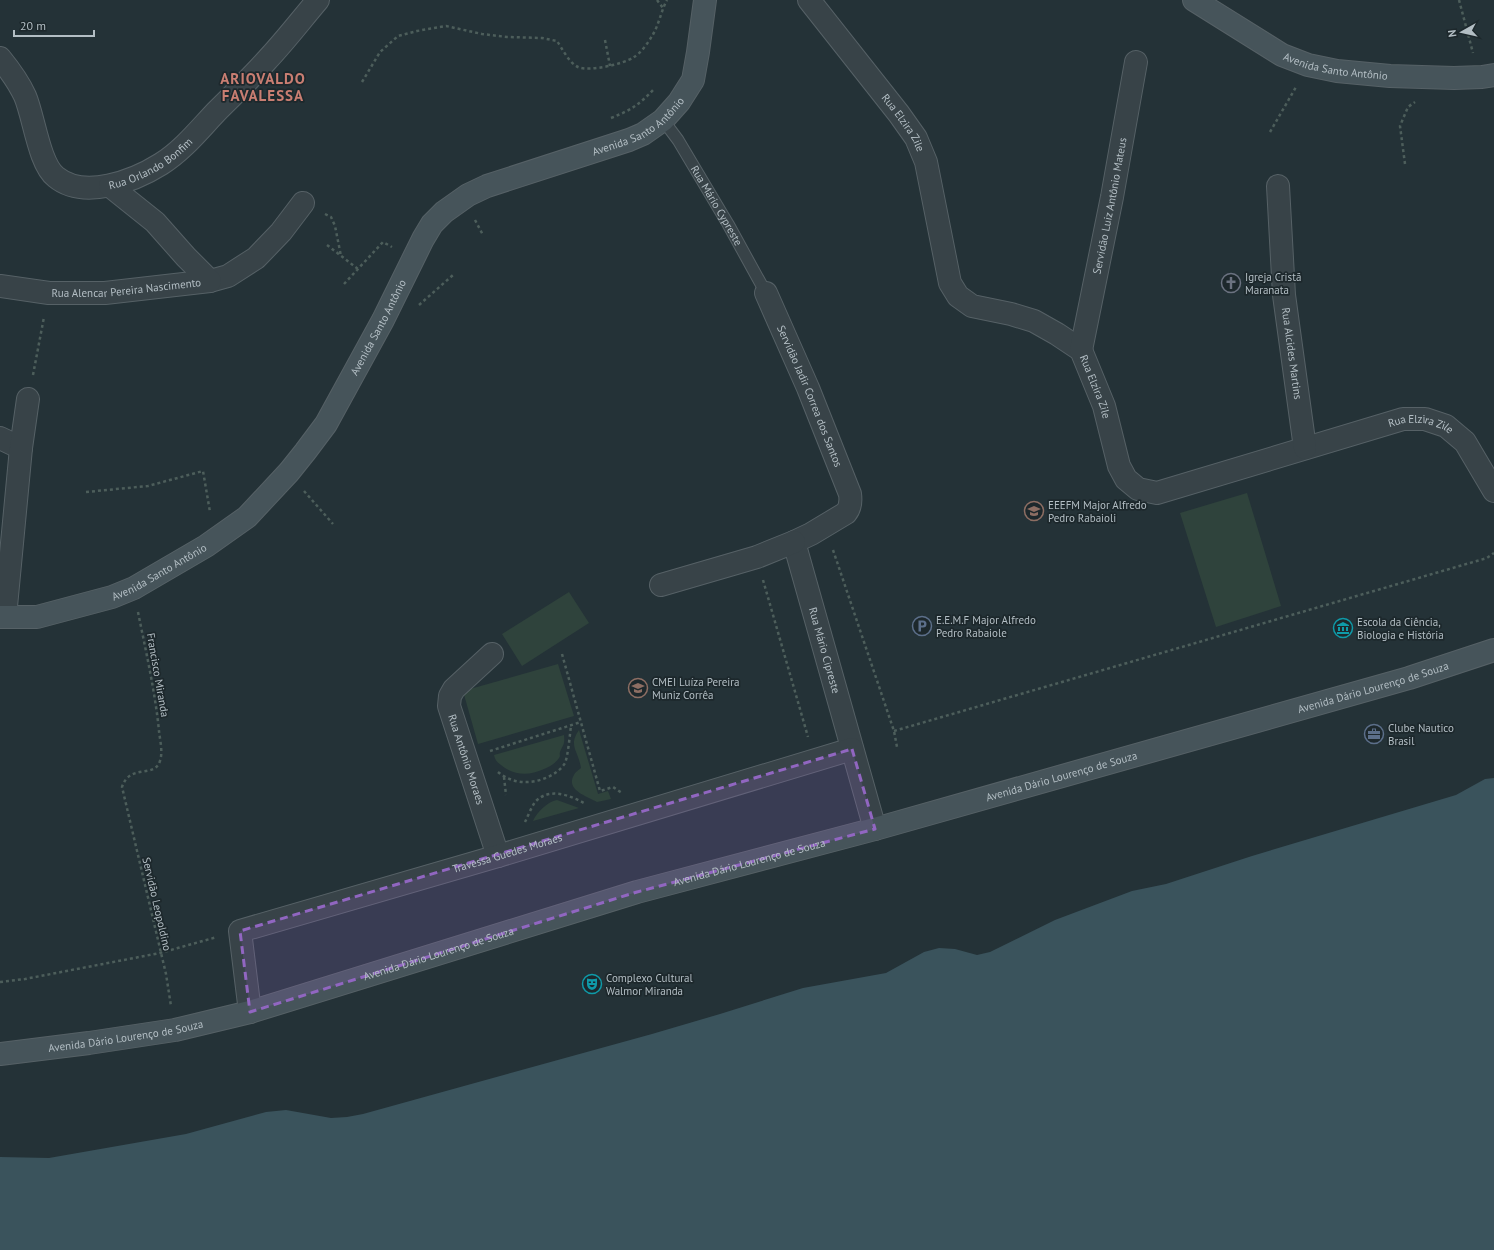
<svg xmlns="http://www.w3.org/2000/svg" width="1494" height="1250" font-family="'PT Sans',sans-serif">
<rect width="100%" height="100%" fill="#243237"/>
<path fill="#2f433c" d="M1247,493L1281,606L1216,627L1180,513Z
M569,592L589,623L522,666L502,634Z
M558,664L574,716L478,744L463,691Z
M579,730L598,794L608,791L611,799L597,802C587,796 565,790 574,775C575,772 579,770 581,768C578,750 568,746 579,730Z
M564,735C565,745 563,744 560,752C559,756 561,755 559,758C555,764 549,767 544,769C529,776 514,776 501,765C497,762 495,760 494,755Z
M557,800L579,808L533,821C537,812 547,802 557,800Z"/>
<path fill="#3a535c" d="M1494,778V1250H0V1157L49,1158L186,1134L266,1112L286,1110L331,1118L347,1117L363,1114L652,1034L720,1014L803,988L886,973L924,952L939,948L955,949L977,955L990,952L1055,920L1132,891L1166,884L1252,856L1456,795L1485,779Z"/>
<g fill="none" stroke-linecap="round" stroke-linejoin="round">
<defs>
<g id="lane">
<path id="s1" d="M663,120L678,140L728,224L766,293"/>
</g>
<g id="street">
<path id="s2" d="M809,0L899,114L916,138L926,162L950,283L958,296L972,306L1011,314L1034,321L1057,334L1081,350L1104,406L1119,466L1126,479L1138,489L1157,493L1403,419H1425L1446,426L1465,442L1494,491"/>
<path id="s3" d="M0,58C9,69 19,83 25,96C34,117 39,164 56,177C84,200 134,181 161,164C182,151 199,130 216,112C233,95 251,78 267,60C285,41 301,20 318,0"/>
<path id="s4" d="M1278,186L1284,295L1305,448"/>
<path d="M210,281L228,276L256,258L281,232L303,203"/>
<path id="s5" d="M0,286L49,293H105L210,281L186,257L155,222L110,186"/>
<path id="s6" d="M766,293L808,388L850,494C851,501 851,507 846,513L811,534L794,542L875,829"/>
<path id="s7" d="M1081,350L1112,197L1136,62"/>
<path d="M0,438L21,448"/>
<path d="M661,585L757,557L794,542"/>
<path d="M5,617L21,448L28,399"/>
<path id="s8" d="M492,654L454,689L450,696L449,706L498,856"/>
<path id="s9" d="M250,1012L240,931L498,856L852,749"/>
</g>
<g id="secondary">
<path id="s10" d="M1194,0L1282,55L1308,65L1337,71L1390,76L1454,78L1482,77L1494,75"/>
<path id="s11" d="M0,617H37L112,597L134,588L206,546L247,517L289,472L305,452L326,424L383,320L423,239L432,224L444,212L468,195L487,186L629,140L643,134L663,120L679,102L693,80L698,52L705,0"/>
<path id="s12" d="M0,1054L89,1043L175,1030L250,1012L637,892L875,829L1409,678L1494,650"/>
</g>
</defs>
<use href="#lane" stroke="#566166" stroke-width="13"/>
<use href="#street" stroke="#566166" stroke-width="24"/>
<use href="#secondary" stroke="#566166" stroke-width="24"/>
<path stroke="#4d5e5b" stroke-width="2.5" stroke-dasharray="3 3" stroke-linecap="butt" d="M657,0L663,8
M1459,0L1473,53
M605,40L610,66
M362,82L380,52L398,36L417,31L446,26L482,34L507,37L542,38L557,41C562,48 569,63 578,67C589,72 624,64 634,57C640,54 648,43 652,36C659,25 661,11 667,0
M611,118C631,110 639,105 654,89
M1270,132L1296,87
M1405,164L1400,126L1408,107L1415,102
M325,214L331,217L335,226L341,256
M475,220L483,235
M327,245L358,269
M344,284L383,242L392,247
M419,305L453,275
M33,375L44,317
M304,491L333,524
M86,492L148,486L203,471L210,512
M833,550L894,731L897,747
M763,580L808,737
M138,612C146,652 155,691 159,731C160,740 163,752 160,761C154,779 130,763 122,787L166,974L171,1006
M562,654L600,791L613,787L622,793
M894,731L1487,558L1494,553
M490,751L581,722
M498,772C505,778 515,782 524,782C538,783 558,775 565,763C568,756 570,734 571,725
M504,777L506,795
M525,822C528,816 531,808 535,802C549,787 569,795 584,803
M0,982L25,979L160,953L217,937"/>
<use href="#lane" stroke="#384348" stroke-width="11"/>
<use href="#street" stroke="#384348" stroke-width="22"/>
<use href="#secondary" stroke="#46545a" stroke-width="22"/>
</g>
<path fill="#9166c1" fill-opacity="0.2" stroke="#9166c1" stroke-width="3" stroke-dasharray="8 5" stroke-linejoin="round" d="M852,749L875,829L637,892L250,1012L240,931Z"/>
<defs>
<symbol id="church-ring" viewBox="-11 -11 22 22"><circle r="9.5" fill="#1d282c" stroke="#6b7280" stroke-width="1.5"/><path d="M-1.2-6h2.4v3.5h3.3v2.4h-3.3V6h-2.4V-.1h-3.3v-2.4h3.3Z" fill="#6b7280"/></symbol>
<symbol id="school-ring" viewBox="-11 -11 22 22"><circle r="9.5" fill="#1d282c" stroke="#8d6e63" stroke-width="1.5"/><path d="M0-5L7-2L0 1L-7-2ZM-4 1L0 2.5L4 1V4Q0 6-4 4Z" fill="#8d6e63"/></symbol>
<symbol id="parking-ring" viewBox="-11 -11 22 22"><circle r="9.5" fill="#1d282c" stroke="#5c6f8a" stroke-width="1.5"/><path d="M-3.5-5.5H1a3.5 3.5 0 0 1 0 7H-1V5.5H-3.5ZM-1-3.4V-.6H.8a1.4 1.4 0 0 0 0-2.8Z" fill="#5c6f8a"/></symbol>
<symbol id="museum-ring" viewBox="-11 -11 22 22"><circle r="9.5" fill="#1d282c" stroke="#0f9aa8" stroke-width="1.5"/><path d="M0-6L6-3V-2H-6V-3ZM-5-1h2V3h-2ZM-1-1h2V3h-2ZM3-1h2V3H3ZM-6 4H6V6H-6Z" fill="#0f9aa8"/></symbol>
<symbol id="office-ring" viewBox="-11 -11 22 22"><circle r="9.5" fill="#1d282c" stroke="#5c6f8a" stroke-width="1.5"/><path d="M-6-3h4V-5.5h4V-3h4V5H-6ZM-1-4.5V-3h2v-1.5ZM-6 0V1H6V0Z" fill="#5c6f8a"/></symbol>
<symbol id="theatre-ring" viewBox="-11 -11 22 22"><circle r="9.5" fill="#1d282c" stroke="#0f9aa8" stroke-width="1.5"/><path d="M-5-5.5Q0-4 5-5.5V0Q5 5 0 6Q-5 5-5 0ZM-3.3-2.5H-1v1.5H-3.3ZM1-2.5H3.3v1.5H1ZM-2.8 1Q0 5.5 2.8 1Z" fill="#0f9aa8"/></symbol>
</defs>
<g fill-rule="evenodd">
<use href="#church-ring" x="1220" y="272" width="22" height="22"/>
<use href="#school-ring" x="1023" y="500" width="22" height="22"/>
<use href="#parking-ring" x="911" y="615" width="22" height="22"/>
<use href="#museum-ring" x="1332" y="617" width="22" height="22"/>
<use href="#school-ring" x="627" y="677" width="22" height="22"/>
<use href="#office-ring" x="1363" y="723" width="22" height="22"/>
<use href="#theatre-ring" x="581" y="973" width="22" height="22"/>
</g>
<g text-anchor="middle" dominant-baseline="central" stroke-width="3.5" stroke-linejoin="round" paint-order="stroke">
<g font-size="11" fill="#b3bec4" stroke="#1d282c">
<text stroke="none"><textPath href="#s10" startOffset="159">Avenida Santo Antônio</textPath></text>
<text stroke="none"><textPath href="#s2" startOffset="155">Rua Elzira Zile</textPath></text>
<text stroke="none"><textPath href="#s11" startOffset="852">Avenida Santo Antônio</textPath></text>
<text stroke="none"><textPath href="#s3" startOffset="236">Rua Orlando Bonfim</textPath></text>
<text stroke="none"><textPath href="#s1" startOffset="101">Rua Mário Cypreste</textPath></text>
<text stroke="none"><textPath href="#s7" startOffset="147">Servidão Luiz Antônio Mateus</textPath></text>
<text stroke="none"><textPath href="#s5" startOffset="127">Rua Alencar Pereira Nascimento</textPath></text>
<text stroke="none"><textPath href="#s11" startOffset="504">Avenida Santo Antônio</textPath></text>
<text stroke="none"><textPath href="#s4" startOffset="168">Rua Alcides Martins</textPath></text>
<text stroke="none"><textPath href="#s2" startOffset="515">Rua Elzira Zile</textPath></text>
<text stroke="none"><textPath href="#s6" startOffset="112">Servidão Jadir Correa dos Santos</textPath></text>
<text stroke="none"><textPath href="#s2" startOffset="923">Rua Elzira Zile</textPath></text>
<text stroke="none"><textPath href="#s11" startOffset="168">Avenida Santo Antônio</textPath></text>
<text stroke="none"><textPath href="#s6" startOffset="410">Rua Mário Cipreste</textPath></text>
<text transform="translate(158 675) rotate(80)">Francisco Miranda</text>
<text stroke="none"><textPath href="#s12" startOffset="1423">Avenida Dário Lourenço de Souza</textPath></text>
<text stroke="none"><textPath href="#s8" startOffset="126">Rua Antônio Moraes</textPath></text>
<text stroke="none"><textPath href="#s12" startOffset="1099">Avenida Dário Lourenço de Souza</textPath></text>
<text stroke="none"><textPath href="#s9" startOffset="360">Travessa Guedes Moraes</textPath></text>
<text stroke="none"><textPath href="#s12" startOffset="775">Avenida Dário Lourenço de Souza</textPath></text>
<text transform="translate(157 904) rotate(77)">Servidão Leopoldino</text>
<text stroke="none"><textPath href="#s12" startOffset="451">Avenida Dário Lourenço de Souza</textPath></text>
<text stroke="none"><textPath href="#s12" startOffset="127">Avenida Dário Lourenço de Souza</textPath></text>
</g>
<g font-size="11" fill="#b3bec4" stroke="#1d282c" text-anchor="start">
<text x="1245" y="277">Igreja Cristã<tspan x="1245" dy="13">Maranata</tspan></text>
<text x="1048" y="505">EEEFM Major Alfredo<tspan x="1048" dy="13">Pedro Rabaioli</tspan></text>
<text x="936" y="620">E.E.M.F Major Alfredo<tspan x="936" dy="13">Pedro Rabaiole</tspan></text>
<text x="1357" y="622">Escola da Ciência,<tspan x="1357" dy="13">Biologia e História</tspan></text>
<text x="652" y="682">CMEI Luíza Pereira<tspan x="652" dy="13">Muniz Corrêa</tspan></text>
<text x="1388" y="728">Clube Nautico<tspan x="1388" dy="13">Brasil</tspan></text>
<text x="606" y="978">Complexo Cultural<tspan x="606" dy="13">Walmor Miranda</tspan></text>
</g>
<g font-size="15" font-weight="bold" letter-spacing="1" fill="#c97e72" stroke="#1d282c">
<text x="263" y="78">ARIOVALDO<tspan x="263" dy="17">FAVALESSA</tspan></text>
</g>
</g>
<g transform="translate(1462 32) rotate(262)" stroke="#1d282c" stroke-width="3" paint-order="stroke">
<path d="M0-3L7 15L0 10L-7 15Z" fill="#b3bec4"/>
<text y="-6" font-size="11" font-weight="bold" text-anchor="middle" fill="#b3bec4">N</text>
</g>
<path d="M14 30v6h80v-6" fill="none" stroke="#b3bec4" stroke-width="2"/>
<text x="20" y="30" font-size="12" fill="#b3bec4" stroke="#1d282c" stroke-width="3" paint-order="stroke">20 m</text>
</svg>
